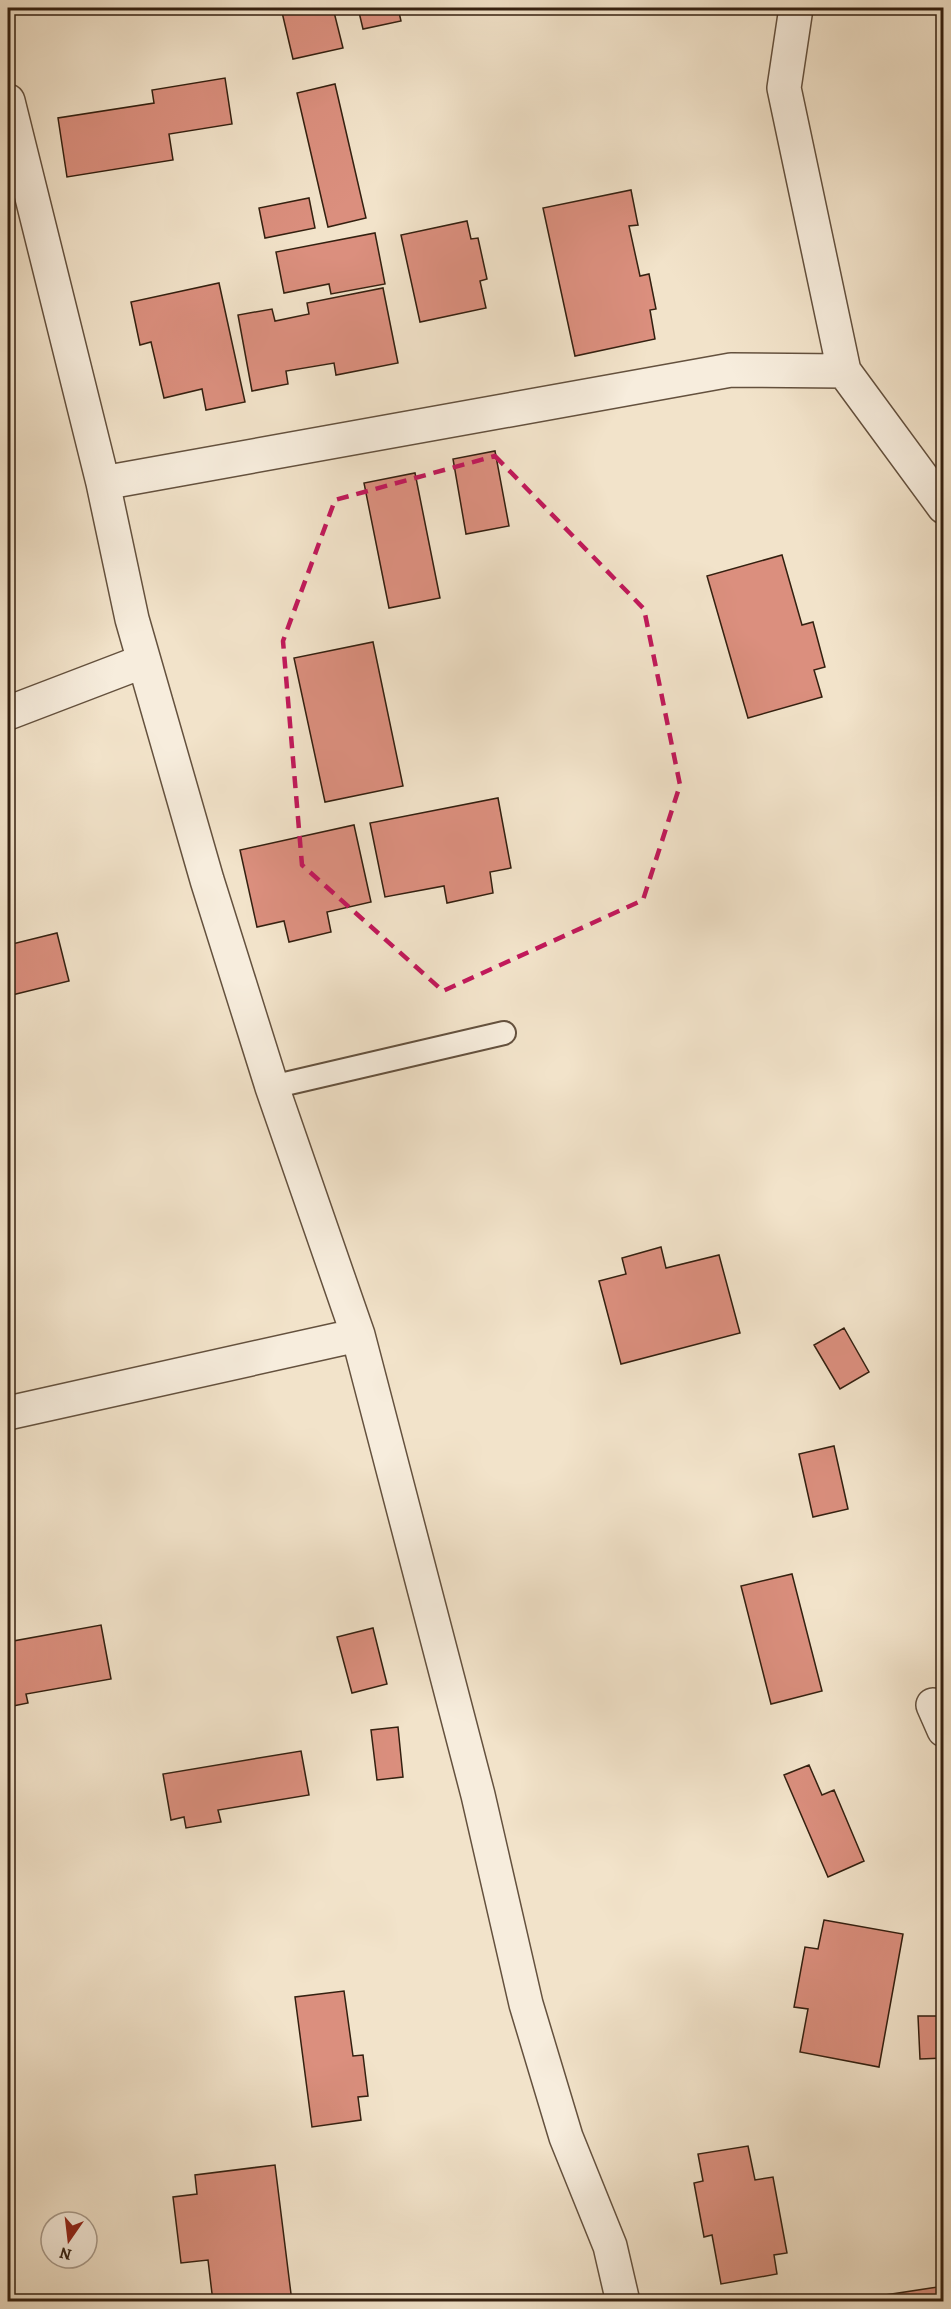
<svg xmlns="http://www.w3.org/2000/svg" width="951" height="2309" font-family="Alegreya,serif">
<rect width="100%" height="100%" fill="#f2e3ca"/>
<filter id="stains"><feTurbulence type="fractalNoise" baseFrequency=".00333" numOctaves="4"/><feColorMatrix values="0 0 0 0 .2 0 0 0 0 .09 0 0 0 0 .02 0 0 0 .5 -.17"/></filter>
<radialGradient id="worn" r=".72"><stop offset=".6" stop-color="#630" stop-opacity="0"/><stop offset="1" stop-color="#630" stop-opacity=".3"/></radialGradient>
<path fill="#db8f7e" stroke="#342010" stroke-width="1.5" d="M281,8H333L343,48L293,59Z
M358,8H398L401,21L363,29Z
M225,78L232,124L169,134L173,160L67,177L58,118L154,103L152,90Z
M335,84L366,218L328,227L297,93Z
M631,190L638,225L629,226L640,276L649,274L656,309L650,310L655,339L575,356L543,208Z
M309,198L315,228L265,238L259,208Z
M467,221L471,239L478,238L487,279L480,281L486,308L420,322L401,235Z
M375,233L385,284L331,294L329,284L284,293L276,252Z
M219,283L245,402L206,410L202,389L164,398L151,342L140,345L131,302Z
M383,288L398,363L336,375L334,363L286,371L288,384L252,391L238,315L272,309L275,321L309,314L307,303Z
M495,451L509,526L466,534L453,459Z
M415,473L440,598L389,608L364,483Z
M782,555L802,625L813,622L825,667L814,670L822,697L748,718L707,576Z
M373,642L403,786L325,802L294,658Z
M498,798L511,868L490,872L493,893L447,903L444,886L385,897L370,823Z
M354,825L371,902L327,912L331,932L289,942L284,921L257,927L240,850Z
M57,933L69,981L8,996V945Z
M661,1247L666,1268L719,1255L740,1333L621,1364L599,1281L626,1274L622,1258Z
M844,1328L869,1372L840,1389L814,1345Z
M834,1446L848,1509L813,1517L799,1454Z
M792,1574L822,1691L771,1704L741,1586Z
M101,1625L111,1679L26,1694L28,1703L8,1707V1642Z
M373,1628L387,1684L352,1693L337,1637Z
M398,1727L403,1777L377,1780L371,1730Z
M301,1751L309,1795L218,1810L221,1822L186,1828L184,1817L171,1820L163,1774Z
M809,1765L822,1795L834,1790L864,1861L828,1877L784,1775Z
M824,1920L903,1934L879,2067L800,2052L808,2009L794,2007L805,1947L818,1949Z
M344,1991L353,2056L363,2055L368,2096L358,2097L361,2120L312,2127L295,1997Z
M918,2016H941L944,2058L920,2059Z
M748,2146L755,2180L773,2177L787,2253L774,2255L777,2274L721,2284L712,2235L704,2237L694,2183L703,2181L698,2154Z
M275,2165L292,2302H213L208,2260L181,2263L173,2197L197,2194L195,2175Z
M944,2286V2302H880L879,2296Z"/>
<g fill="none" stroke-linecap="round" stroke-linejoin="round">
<defs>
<path id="service" d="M272,1087L504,1033"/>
<path id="minor" d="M796,8L784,88L844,371
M8,101L103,483L132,619L207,880L272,1087L358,1335L478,1795L526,2004L566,2137L610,2246L623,2302
M103,483L731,370L844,371L944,507
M8,713L144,661
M8,1413L358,1335
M933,1705L944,1730"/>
</defs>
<use href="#service" stroke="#64513e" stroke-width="26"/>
<use href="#minor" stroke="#64513e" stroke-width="36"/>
<use href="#service" stroke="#f7eddd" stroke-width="22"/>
<use href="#minor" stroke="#f7eddd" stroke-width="33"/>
</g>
<path fill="none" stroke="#c2185b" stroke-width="4.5" stroke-dasharray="12 8" stroke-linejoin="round" d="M495,456L644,609L680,785L643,900L443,991L302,865L283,641L335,500Z"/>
<rect width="951" height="2309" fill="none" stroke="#f2e3ca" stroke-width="30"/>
<rect x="9" y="9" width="933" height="2291" fill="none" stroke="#342010" stroke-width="3"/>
<rect x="15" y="15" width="921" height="2279" fill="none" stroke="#342010" stroke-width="1.5"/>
<g transform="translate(69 2240) rotate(194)"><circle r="28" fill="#f7eddd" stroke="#a99b8b" stroke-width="1.5"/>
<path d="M0-4.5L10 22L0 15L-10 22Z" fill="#8f2418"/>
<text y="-9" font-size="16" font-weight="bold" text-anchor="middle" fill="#342010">N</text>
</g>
<rect width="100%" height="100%" filter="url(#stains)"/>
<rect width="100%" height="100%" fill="url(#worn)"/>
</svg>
